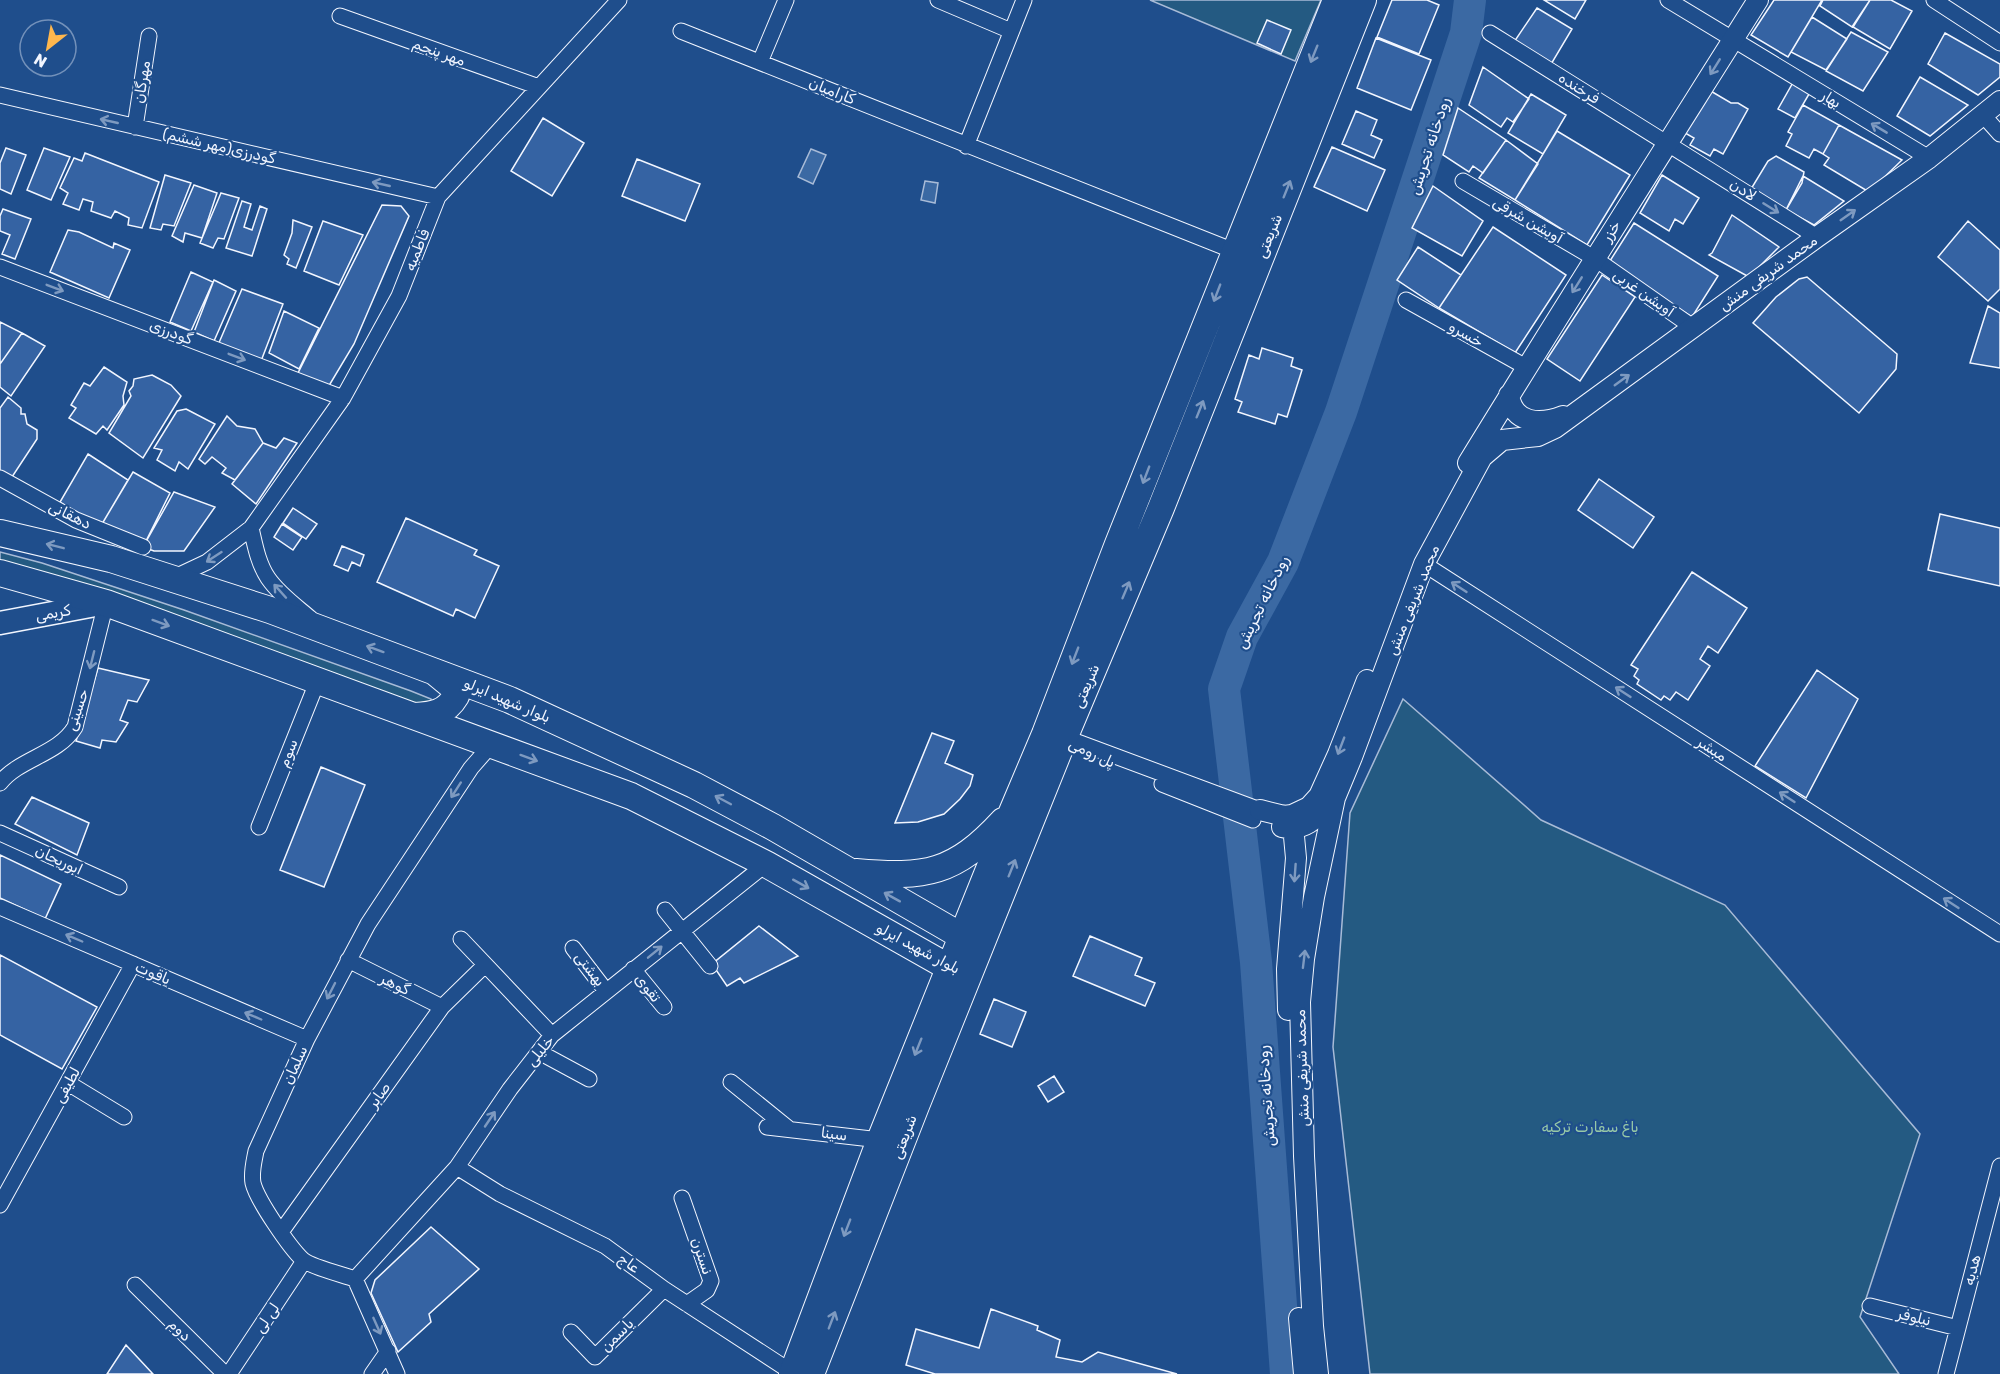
<svg xmlns="http://www.w3.org/2000/svg" width="2000" height="1374" font-family="Rubik,'Noto Naskh Arabic',sans-serif">
<rect width="100%" height="100%" fill="#1f4e8c"/>
<path fill="#245a82" stroke="#a8bbd7" stroke-width="1.5" d="M1150,0H1321L1295,61Z
M0,552L42,563L184,610L411,691L431,699V710L0,561Z
M1403,699L1541,820L1725,905L1920,1134L1860,1317L1899,1374H1370L1333,1047L1350,813Z"/>
<path fill="#3b69a3" stroke="#a8bbd7" stroke-width="1.5" d="M811,149L826,155L813,184L798,177Z
M925,181L938,183L935,203L921,200Z"/>
<g fill="none" stroke-linecap="round" stroke-linejoin="round">
<path stroke="#3b69a3" stroke-width="32" d="M1286,1374L1256,962L1224,689L1242,637L1283,562L1341,412L1466,33L1470,0"/>
</g>
<path fill="#3563a3" stroke="#f2f6ff" stroke-width="1.5" d="M1392,0H1427L1439,5L1419,54L1377,37Z
M1544,0H1586L1575,19Z
M1774,0H1822L1788,57L1751,35Z
M1823,0H1870L1852,27L1820,6Z
M1870,0H1891L1912,11L1890,49L1853,27Z
M1537,8L1572,29L1550,66L1514,42Z
M1812,17L1847,39L1826,70L1791,52Z
M1267,20L1291,30L1281,54L1257,43Z
M1851,32L1888,52L1863,91L1826,71Z
M1945,33L2000,64V77L1978,95L1928,64Z
M1376,38L1431,60L1411,110L1357,88Z
M1483,67L1529,99L1513,122L1507,118L1501,127L1469,105Z
M1920,77L1968,105L1930,136L1897,116Z
M1795,79L1812,89L1795,118L1778,109Z
M1709,90L1731,103H1738L1748,109L1723,154L1714,149L1710,156L1690,145L1694,138L1685,133Z
M1531,94L1566,115L1543,154L1508,133Z
M1803,105L1839,125L1823,154L1814,149L1809,158L1786,146L1792,134L1788,132Z
M1458,108L1506,140L1483,173L1473,166L1469,172L1443,155Z
M1356,111L1377,120L1371,135L1382,140L1374,158L1342,144Z
M543,118L584,143L552,196L511,171Z
M1839,125L1902,160L1869,192L1824,165L1829,158L1823,154Z
M1557,131L1630,175L1587,245L1515,200Z
M1506,140L1538,164L1515,200L1479,178Z
M1332,147L1385,170L1367,211L1314,187Z
M6,148L26,155L11,194L0,189V163Z
M44,148L70,157L51,200L27,190Z
M85,153L159,182L142,228L128,225L129,218L115,211L111,218L91,211L93,202L83,199L79,210L63,204L68,193L60,188L74,158L82,161Z
M1776,156L1804,172L1802,183L1786,210L1751,189L1768,161Z
M637,159L700,184L685,221L622,196Z
M165,175L191,183L174,226L163,224L161,230L150,228Z
M1662,175L1699,198L1683,224L1675,219L1669,231L1640,213Z
M1803,176L1844,201L1814,225L1786,210Z
M194,185L217,193L202,238L185,233L183,242L172,236Z
M1433,186L1483,221L1462,256L1412,228Z
M221,193L239,198L224,239L218,238L213,248L200,243Z
M242,201L251,204L244,227L252,230L260,206L267,209L252,256L226,248Z
M382,205L401,206L409,216L354,344L327,389L297,375Z
M3,209L31,219L15,259L2,254L10,235L0,231V216Z
M1732,215L1779,247L1749,277L1709,255L1712,253Z
M293,220L312,227L296,268L287,264L289,259L284,255L292,233Z
M323,221L363,235L339,285L304,271Z
M1968,221L2000,250V289L1988,301L1938,257Z
M1634,223L1718,276L1692,317L1608,264Z
M1493,227L1566,275L1515,353L1439,308Z
M68,230L79,232L113,248L114,243L130,250L109,298L50,272Z
M1418,247L1461,275L1439,308L1397,280Z
M191,272L213,282L191,331L170,322Z
M1602,275L1635,297L1580,381L1547,359Z
M1807,277L1897,354L1896,369L1859,413L1753,323L1776,297L1799,279Z
M214,280L236,291L214,341L194,332Z
M242,289L283,304L261,361L218,345Z
M1988,306L2000,313V368L1970,363Z
M284,311L319,328L299,369L269,353Z
M0,322L22,333L0,364Z
M22,333L45,346L11,396L0,387V364Z
M1262,348L1293,358L1291,366L1302,370L1287,417L1278,414L1275,424L1238,412L1242,402L1235,399L1249,355L1259,359Z
M104,367L127,382L123,396L124,405L107,430L103,426L96,434L69,418L76,408L71,405L84,383L90,386Z
M152,375L171,385L181,396L143,458L109,433L131,396L129,391L133,386L134,379Z
M8,397L21,408V414H25L27,424L37,430V439L10,480L0,475V408Z
M186,409L215,424L188,469L179,462L175,471L157,460L162,450L154,448L177,411Z
M227,416L237,426L255,429L263,443L235,480L222,473L226,468L212,457L205,464L199,459Z
M284,438L297,443L256,504L232,484L263,443L276,448Z
M88,454L128,480L99,529L60,502Z
M133,472L170,493L143,547L99,529Z
M1599,479L1654,517L1633,548L1578,510Z
M174,492L215,507L184,551H154L143,547Z
M293,508L317,524L306,539L283,523Z
M1940,514L2000,528V586L1928,570Z
M406,518L477,550L474,555L499,566L475,618L456,609L453,616L377,582Z
M282,524L302,537L293,550L274,537Z
M342,546L364,555L360,566L352,562L348,571L334,565Z
M1692,572L1747,608L1718,653L1708,646L1700,659L1710,666L1688,700L1676,692L1670,700L1664,696L1661,700L1637,684L1639,680L1634,676L1638,669L1631,665Z
M98,668L149,680L137,702L128,700L120,720L128,723L116,742L102,740L100,748L76,741Z
M1817,670L1858,699L1806,798L1755,766Z
M932,733L954,741L945,763L973,775L970,786L960,799L944,814L918,822L895,823Z
M321,767L365,785L324,887L280,870Z
M32,797L89,823L77,855L15,824Z
M0,855L61,884L45,919L0,898Z
M759,926L798,956L744,983L740,978L727,986L712,964Z
M1090,936L1142,958L1135,975L1155,983L1145,1006L1073,976Z
M0,955L97,1007L62,1069L0,1035Z
M994,999L1026,1012L1012,1047L980,1034Z
M1054,1076L1064,1092L1048,1102L1038,1086Z
M431,1227L479,1269L429,1314L431,1322L398,1352L371,1293L375,1280Z
M991,1309L1038,1326L1037,1330L1060,1340L1056,1357L1082,1362L1098,1352L1177,1374H935L906,1365L916,1329L979,1348Z
M126,1345L153,1374H107Z"/>
<g fill="none" stroke-linecap="round" stroke-linejoin="round">
<defs>
<path id="minor" d="M938,0L1011,31
M1668,0L1929,158
M1934,0L2000,43
M340,16L539,87
M681,31L1234,251
M1490,33L1817,237
M760,62L786,0
M0,95L438,197
M1983,115L2000,134
M135,127L149,36
M966,146L1024,0
M1463,181L1594,258L1694,328
M0,267L343,398
M1406,300L1526,367
M0,478L76,520L143,547
M251,528C255,545 258,563 268,578C279,594 296,606 310,618
M1424,564L2000,934
M173,578L207,562L251,528L343,398L399,296L438,197L619,0
M1063,741L1072,740L1260,810
M0,783C20,758 58,755 75,727L106,603
M1162,784L1253,820
M259,827L318,680
M0,833L119,887
M0,907L307,1039
M665,910L710,966
M461,939L552,1035
M573,948L606,991
M348,960L442,1007
M633,969L664,1007
M539,1052L589,1079
M731,1082L788,1128
M68,1083L124,1117
M767,1127L880,1140
M457,1167L500,1194L605,1246L664,1289L793,1373
M682,1198L711,1281L707,1290L687,1304
M0,1205L133,964
M281,1232L442,1007L485,965
M355,1279L457,1167L510,1089L552,1035L766,864
M135,1285L225,1374
M1870,1306L1958,1328
M571,1332L595,1357L664,1289
M229,1374L304,1261
M372,1374L388,1351
M397,1374L355,1279C344,1275 311,1267 303,1260C290,1248 257,1200 253,1183C251,1172 254,1162 256,1151L307,1039L368,924L471,768L492,744
M1946,1374L2000,1166"/>
<path id="tertiary" d="M1509,395C1513,424 1540,425 1563,416
M1468,463C1563,308 1661,154 1758,0
M1260,810L1284,816L1292,815L1309,807L1319,796L1338,754L1367,680
M1282,827C1306,833 1319,815 1334,799
M1288,1010L1287,969L1296,858L1292,815
M1299,1318L1304,1374
M1318,1374L1313,1326L1304,1156L1300,1002L1304,959L1314,897L1335,798L1352,757L1424,564L1482,457L1502,440L1538,436L1555,428L1817,237L1929,158L2000,101"/>
<path id="secondary" d="M0,623L106,603"/>
<path id="primary" d="M0,533L111,559L270,610L510,700L694,785L773,827L963,937L979,943
M0,573L106,603L631,796L766,864L941,963L964,972
M415,716C433,715 446,713 456,696L453,687L436,673
M856,872C926,878 954,874 1003,821
M792,1374L880,1140L1012,812L1045,734L1118,544L1336,0
M811,1374L916,1106L1063,741L1161,508L1363,0"/>
</defs>
<use href="#minor" stroke="#f2f6ff" stroke-width="17"/>
<use href="#tertiary" stroke="#f2f6ff" stroke-width="22"/>
<use href="#secondary" stroke="#f2f6ff" stroke-width="25"/>
<use href="#primary" stroke="#f2f6ff" stroke-width="28"/>
<use href="#minor" stroke="#1f4e8c" stroke-width="15"/>
<use href="#tertiary" stroke="#1f4e8c" stroke-width="20"/>
<use href="#secondary" stroke="#1f4e8c" stroke-width="22"/>
<use href="#primary" stroke="#1f4e8c" stroke-width="26"/>
</g>
<defs><path id="oneway-shaft" d="M-6 0H5M1.5-3L5.5 0L1.5 3" fill="none" stroke-width="1.6" stroke-linecap="round" stroke-linejoin="round" transform="scale(1.5)"/></defs>
<g stroke="#7e9ac0">
<use href="#oneway-shaft" transform="translate(1314 54) rotate(112)"/>
<use href="#oneway-shaft" transform="translate(1715 67) rotate(122)"/>
<use href="#oneway-shaft" transform="translate(109 121) rotate(-167)"/>
<use href="#oneway-shaft" transform="translate(1879 128) rotate(-149)"/>
<use href="#oneway-shaft" transform="translate(381 184) rotate(-167)"/>
<use href="#oneway-shaft" transform="translate(1287 189) rotate(-68)"/>
<use href="#oneway-shaft" transform="translate(1771 208) rotate(32)"/>
<use href="#oneway-shaft" transform="translate(1848 215) rotate(-35)"/>
<use href="#oneway-shaft" transform="translate(1577 285) rotate(122)"/>
<use href="#oneway-shaft" transform="translate(55 288) rotate(21)"/>
<use href="#oneway-shaft" transform="translate(1217 293) rotate(111)"/>
<use href="#oneway-shaft" transform="translate(237 357) rotate(21)"/>
<use href="#oneway-shaft" transform="translate(1622 380) rotate(-36)"/>
<use href="#oneway-shaft" transform="translate(1200 409) rotate(-68)"/>
<use href="#oneway-shaft" transform="translate(1146 475) rotate(111)"/>
<use href="#oneway-shaft" transform="translate(55 546) rotate(-166)"/>
<use href="#oneway-shaft" transform="translate(214 557) rotate(147)"/>
<use href="#oneway-shaft" transform="translate(1459 587) rotate(-147)"/>
<use href="#oneway-shaft" transform="translate(1126 590) rotate(-67)"/>
<use href="#oneway-shaft" transform="translate(280 591) rotate(-132)"/>
<use href="#oneway-shaft" transform="translate(161 623) rotate(20)"/>
<use href="#oneway-shaft" transform="translate(375 649) rotate(-160)"/>
<use href="#oneway-shaft" transform="translate(1075 656) rotate(111)"/>
<use href="#oneway-shaft" transform="translate(92 660) rotate(104)"/>
<use href="#oneway-shaft" transform="translate(1623 692) rotate(-147)"/>
<use href="#oneway-shaft" transform="translate(1341 746) rotate(111)"/>
<use href="#oneway-shaft" transform="translate(529 758) rotate(20)"/>
<use href="#oneway-shaft" transform="translate(456 790) rotate(123)"/>
<use href="#oneway-shaft" transform="translate(1787 797) rotate(-147)"/>
<use href="#oneway-shaft" transform="translate(723 800) rotate(-152)"/>
<use href="#oneway-shaft" transform="translate(1012 868) rotate(-68)"/>
<use href="#oneway-shaft" transform="translate(1295 873) rotate(94)"/>
<use href="#oneway-shaft" transform="translate(801 884) rotate(29)"/>
<use href="#oneway-shaft" transform="translate(892 897) rotate(-151)"/>
<use href="#oneway-shaft" transform="translate(1951 903) rotate(-147)"/>
<use href="#oneway-shaft" transform="translate(74 938) rotate(-157)"/>
<use href="#oneway-shaft" transform="translate(655 952) rotate(-39)"/>
<use href="#oneway-shaft" transform="translate(1304 959) rotate(-83)"/>
<use href="#oneway-shaft" transform="translate(331 991) rotate(117)"/>
<use href="#oneway-shaft" transform="translate(253 1016) rotate(-157)"/>
<use href="#oneway-shaft" transform="translate(918 1047) rotate(112)"/>
<use href="#oneway-shaft" transform="translate(490 1119) rotate(-56)"/>
<use href="#oneway-shaft" transform="translate(847 1228) rotate(111)"/>
<use href="#oneway-shaft" transform="translate(832 1320) rotate(-69)"/>
<use href="#oneway-shaft" transform="translate(377 1326) rotate(66)"/>
</g>
<g text-anchor="middle" dominant-baseline="central" stroke-width="4.5" stroke-linejoin="round" paint-order="stroke">
<g font-size="15" fill="#f2f6ff" stroke="#1f4e8c">
<text transform="translate(439 52) rotate(20)">مهر پنجم</text>
<text transform="translate(142 82) rotate(-81)">مهرگان</text>
<text transform="translate(1579 88) rotate(32)">فرخنده</text>
<text transform="translate(832 91) rotate(22)">کارامیان</text>
<text transform="translate(1831 99) rotate(31)">بهار</text>
<text transform="translate(219 146) rotate(13)">گودرزی(مهر ششم)</text>
<text transform="translate(1743 190) rotate(32)">لادن</text>
<text transform="translate(1528 220) rotate(30)">آویشن شرقی</text>
<text transform="translate(1611 231) rotate(-57)">خزر</text>
<text transform="translate(1269 236) rotate(-68)">شریعتی</text>
<text transform="translate(417 250) rotate(-68)">فاطمیه</text>
<text transform="translate(1768 273) rotate(-36)">محمد شریفی منش</text>
<text transform="translate(1644 293) rotate(35)">آویشن غربی</text>
<text transform="translate(171 332) rotate(21)">گودرزی</text>
<text transform="translate(1466 334) rotate(29)">خسرو</text>
<text transform="translate(70 515) rotate(26)">دهقانی</text>
<text transform="translate(1413 600) rotate(-68)">محمد شریفی منش</text>
<text transform="translate(53 613) rotate(-10)">کریمی</text>
<text transform="translate(1086 686) rotate(-67)">شریعتی</text>
<text transform="translate(507 700) rotate(23)">بلوار شهید ایرلو</text>
<text transform="translate(77 710) rotate(-72)">حسینی</text>
<text transform="translate(1712 749) rotate(33)">مبشر</text>
<text transform="translate(288 753) rotate(-68)">سوم</text>
<text transform="translate(1092 753) rotate(25)">پل رومی</text>
<text transform="translate(59 860) rotate(25)">ابوریحان</text>
<text transform="translate(918 948) rotate(28)">بلوار شهید ایرلو</text>
<text transform="translate(590 969) rotate(52)">بهشتی</text>
<text transform="translate(153 973) rotate(23)">یاقوت</text>
<text transform="translate(395 984) rotate(26)">گوهر</text>
<text transform="translate(648 988) rotate(51)">تقوی</text>
<text transform="translate(540 1051) rotate(-51)">خلیلی</text>
<text transform="translate(295 1065) rotate(-66)">سلمان</text>
<text transform="translate(1302 1068) rotate(-92)">محمد شریفی منش</text>
<text transform="translate(67 1085) rotate(-61)">لطیفی</text>
<text transform="translate(379 1095) rotate(-54)">صابر</text>
<text transform="translate(834 1134) rotate(7)">سینا</text>
<text transform="translate(904 1137) rotate(-69)">شریعتی</text>
<text transform="translate(702 1256) rotate(71)">نسترن</text>
<text transform="translate(629 1263) rotate(36)">عاج</text>
<text transform="translate(1972 1270) rotate(-76)">هدیه</text>
<text transform="translate(1914 1317) rotate(14)">نیلوفر</text>
<text transform="translate(267 1318) rotate(-56)">لی لی</text>
<text transform="translate(180 1330) rotate(45)">دوم</text>
<text transform="translate(617 1335) rotate(-45)">یاسمن</text>
</g>
<g font-size="15" fill="#97c8a6" stroke="#1f4e8c">
<text x="1590" y="1127">باغ سفارت ترکیه</text>
</g>
<g font-size="16" font-style="italic" fill="#f2f6ff" stroke="#1f4e8c">
<text transform="translate(1429 146) rotate(-72)">رودخانه تجریش</text>
<text transform="translate(1262 602) rotate(-64)">رودخانه تجریش</text>
<text transform="translate(1266 1096) rotate(-94)">رودخانه تجریش</text>
</g>
</g>
<g transform="translate(48 48) rotate(211)"><circle r="28" fill="#1f4e8c" stroke="#7391ba" stroke-width="1.5"/>
<path d="M0-4.5L10 22L0 15L-10 22Z" fill="#ffb74d"/>
<text y="-9" font-size="16" font-weight="bold" text-anchor="middle" fill="#f2f6ff">N</text>
</g>
</svg>
